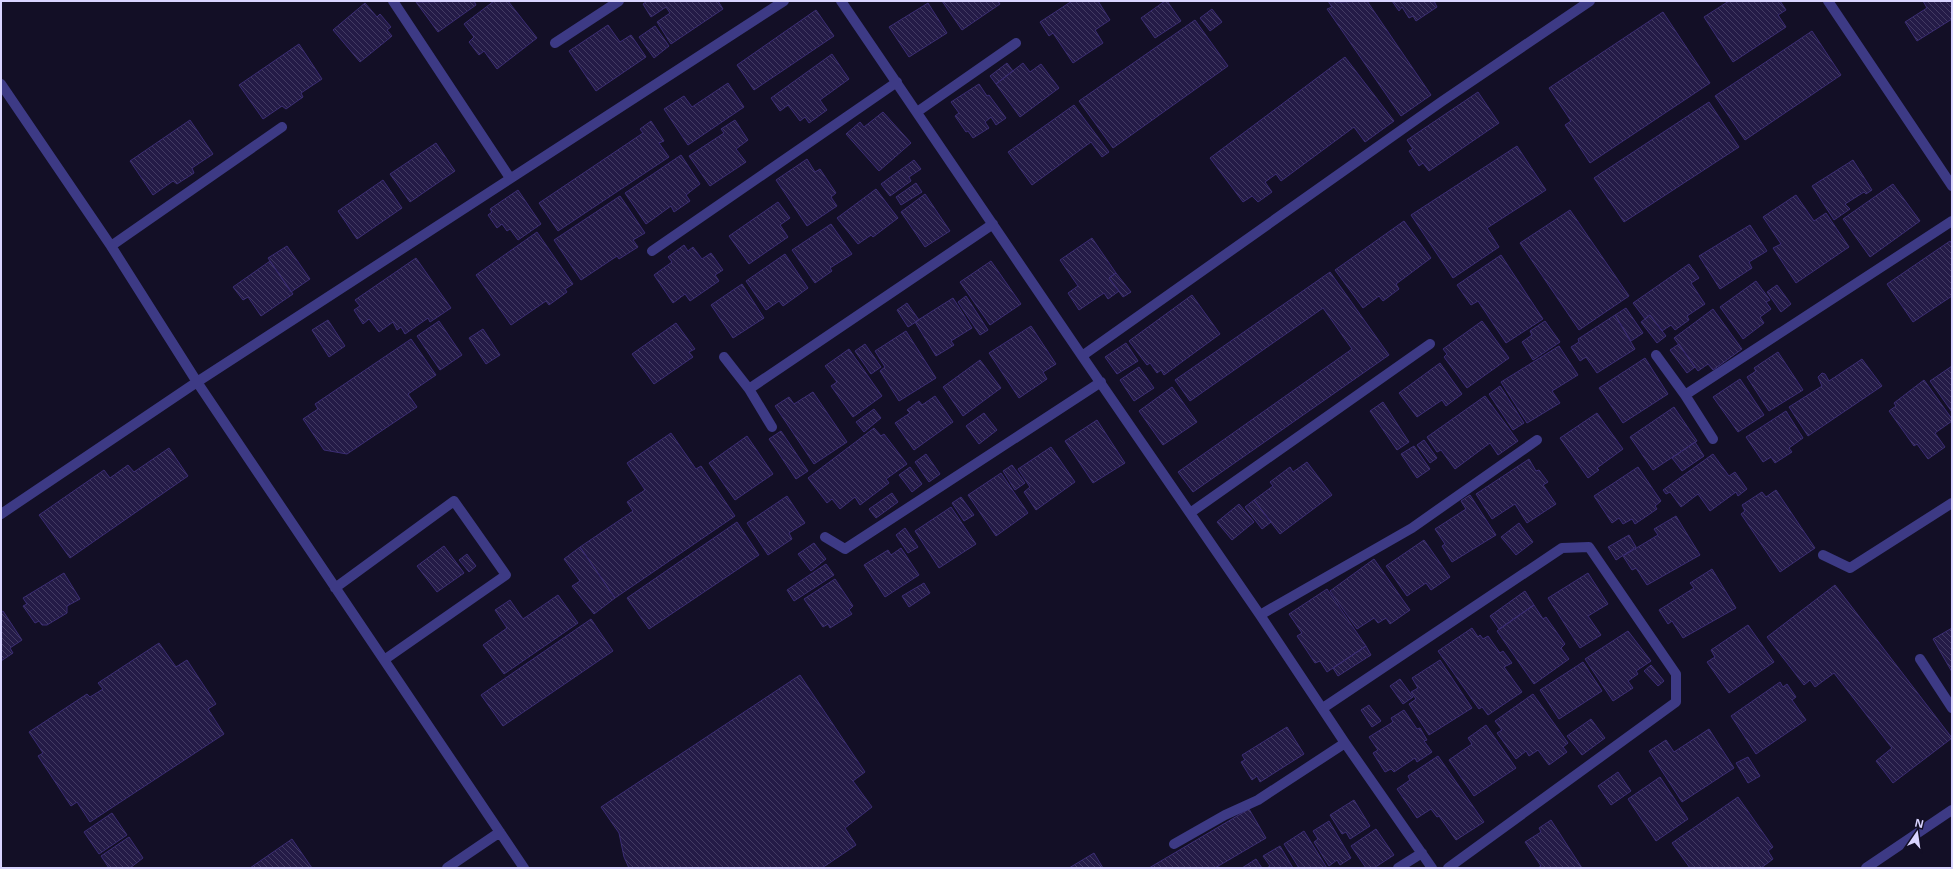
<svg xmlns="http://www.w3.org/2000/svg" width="1953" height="869" font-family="'Open Sans',sans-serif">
<defs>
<pattern id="building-back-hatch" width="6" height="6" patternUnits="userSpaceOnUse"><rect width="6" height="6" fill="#241b47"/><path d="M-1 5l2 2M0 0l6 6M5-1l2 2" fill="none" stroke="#433b63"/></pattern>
</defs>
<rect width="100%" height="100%" fill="#130f26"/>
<path fill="url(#building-back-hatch)" stroke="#3b2d73" d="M474,1L476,5L438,32L416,2Z
M494,1H508L537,38L497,69L484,51L479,55L469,42L474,37L464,24Z
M647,1H718L723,9L671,44L657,22L670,13L666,7L651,17L643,4Z
M942,1H998L1000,4L962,30Z
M1072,1H1098L1110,20L1095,30L1103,43L1073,63L1053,33L1049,36L1040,22Z
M1165,1H1167L1181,21L1155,38L1141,18Z
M1328,1L1340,2L1367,1L1431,95L1401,116L1327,9L1332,7Z
M1392,1H1434L1437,7L1416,21L1413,16L1409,18L1402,7L1399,11Z
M1729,1H1780L1786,10L1778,15L1786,27L1733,62L1704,17Z
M1923,1H1952V19L1917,41L1905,22L1927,8Z
M365,3L377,17L380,14L391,27L387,30L392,36L360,62L333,30Z
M928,3L947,33L909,57L889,27Z
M1212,9L1222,22L1210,31L1200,18Z
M816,10L834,36L754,90L737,65Z
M1663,12L1710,83L1590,163L1565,125L1571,121L1549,88Z
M1195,20L1228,66L1113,148L1079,101Z
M608,25L620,42L631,35L646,57L596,91L569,51Z
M655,26L669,46L654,58L639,37Z
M1812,31L1841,75L1745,140L1715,96Z
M299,44L322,79L301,93L303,97L286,109L282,106L263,119L239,85Z
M832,54L849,79L820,100L827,110L809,123L805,117L800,121L788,105L780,111L771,98Z
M1345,57L1394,121L1365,142L1354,127L1281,181L1276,174L1265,182L1272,192L1258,202L1252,196L1243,202L1210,158Z
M1007,63L1013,71L996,84L990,76Z
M1023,63L1030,72L1041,64L1059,88L1020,117L996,84Z
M728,83L744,107L688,145L664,109L684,96L692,107Z
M979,84L987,96L989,95L1006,118L996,125L991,117L985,122L989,128L973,138L968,131L966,132L955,116L959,113L951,102Z
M1478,92L1499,123L1429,171L1423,163L1419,166L1409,151L1413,149L1407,140Z
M1709,102L1739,147L1624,222L1594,178Z
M1074,105L1109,152L1102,157L1091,142L1032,185L1008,152Z
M883,112L911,143L879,171L846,134L860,122L864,127Z
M190,120L213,154L192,168L194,173L177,184L173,181L153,195L130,161Z
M735,120L748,140L736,149L746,162L710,186L689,156L724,133L721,129Z
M651,121L664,141L659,143L669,157L558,231L539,203L643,133L640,129Z
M436,143L455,171L410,202L390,174Z
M1517,146L1546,190L1487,228L1499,247L1453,278L1411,215Z
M681,155L700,184L686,195L690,201L674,212L671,206L646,224L625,193Z
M807,159L815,172L820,169L836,193L831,197L837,206L807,226L776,180Z
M914,160L921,169L909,177L911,181L890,196L881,184Z
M1853,160L1872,190L1866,194L1864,192L1845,204L1850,209L1834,220L1812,186Z
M383,180L402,208L357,239L338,211Z
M916,183L922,192L901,205L896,197Z
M1893,184L1920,221L1870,257L1843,219Z
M876,189L898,218L873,237L871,235L858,244L837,218Z
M518,190L541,224L518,240L510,229L507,231L502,224L497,228L488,215L492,212L490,209Z
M925,194L950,231L925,247L901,212Z
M1796,195L1814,221L1826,213L1849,247L1796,283L1773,248L1781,244L1763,217Z
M620,196L645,233L633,240L638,247L619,259L617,256L581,280L554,240Z
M778,202L790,218L780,225L788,237L749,264L729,236Z
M1570,210L1629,296L1579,330L1520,243Z
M1404,221L1431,258L1396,284L1399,289L1383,301L1379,296L1363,308L1335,270Z
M831,224L852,254L830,268L832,271L815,283L792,250Z
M1750,225L1767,251L1749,262L1752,268L1720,289L1699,256Z
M537,232L573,284L565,289L567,292L549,305L546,301L511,325L476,275Z
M1092,238L1116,273L1109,278L1119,291L1108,299L1104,293L1079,310L1068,293L1078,286L1060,260Z
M1950,241L1952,244V296L1913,322L1887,284Z
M684,245L688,251L693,247L702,259L711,253L723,270L715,275L719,281L690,301L685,294L673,303L654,275L672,262L668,257Z
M287,246L310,279L291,292L268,258Z
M785,254L808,288L783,306L779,301L766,310L746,281Z
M1501,255L1543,319L1506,343L1478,301L1471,305L1457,285Z
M416,258L451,308L430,322L428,318L405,334L401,327L397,330L393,322L379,332L369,319L363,324L354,310L360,306L355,300Z
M270,261L293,294L261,316L248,297L243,300L233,287Z
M991,261L1021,304L990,325L960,282Z
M1689,264L1699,278L1691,283L1705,304L1687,316L1689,320L1675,330L1671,325L1662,331L1650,315L1645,319L1633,303Z
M1330,272L1389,355L1193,492L1178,472L1352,349L1323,308L1190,401L1175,380Z
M1116,273L1131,292L1123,297L1109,278Z
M1756,281L1770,300L1766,302L1771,309L1760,317L1764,323L1743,339L1720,307Z
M742,284L764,318L733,338L711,305Z
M1777,285L1791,304L1781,312L1767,292Z
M1192,295L1220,334L1164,375L1161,370L1157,373L1150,363L1147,365L1129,341Z
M966,296L988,330L980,335L958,302Z
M953,298L972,328L951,341L954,345L936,356L915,322Z
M907,303L919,320L908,327L897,310Z
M1626,308L1643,333L1631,341L1615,315Z
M1713,309L1742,349L1713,370L1708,364L1698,371L1674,338Z
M1615,315L1635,349L1597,373L1586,357L1580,361L1571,347L1579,342L1578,339Z
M1650,315L1666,336L1657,343L1641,322Z
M328,320L345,346L329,357L312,330Z
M439,321L462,355L440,370L417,336Z
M1482,321L1509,358L1467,388L1444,357L1447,354L1443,349Z
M1545,321L1560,342L1533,360L1522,342L1532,335L1530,331Z
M676,323L695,349L689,352L693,357L654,384L632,354Z
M1031,326L1056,364L1043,372L1047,379L1019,398L989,353Z
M483,329L500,355L486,364L469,338Z
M906,331L936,378L899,401L880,371L885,367L875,351Z
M411,339L436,375L408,394L417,407L347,454L324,450L303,419L318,409L315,404Z
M1126,343L1138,361L1117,374L1105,357Z
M865,344L881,367L871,374L855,351Z
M1679,344L1695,367L1687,373L1670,350Z
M1559,346L1578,375L1552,391L1560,403L1527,423L1501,382Z
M849,349L882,396L853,417L831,386L837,382L825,366Z
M1778,352L1803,390L1769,411L1747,377L1756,371L1754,368Z
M1645,358L1668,394L1623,423L1599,388Z
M1862,359L1882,386L1808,436L1789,407L1822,386L1818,377L1822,373L1825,374L1829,381Z
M980,360L1001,388L963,416L943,387Z
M1440,363L1462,394L1446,406L1442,400L1417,417L1399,393Z
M1952,366V412L1930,381Z
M1139,367L1154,388L1134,401L1120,380Z
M1740,379L1764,415L1738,432L1713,397Z
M1924,380L1952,419V421L1935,433L1945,447L1928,459L1917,444L1914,446L1889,411L1896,406L1894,403Z
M1500,386L1524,423L1513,430L1489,394Z
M1172,387L1197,422L1163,445L1139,411Z
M813,392L847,442L814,464L775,406L789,397L794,404Z
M935,396L953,422L914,450L895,423L910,413L907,410L919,401L922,405Z
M1485,396L1518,441L1498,455L1490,443L1455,469L1441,450L1437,452L1427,437Z
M1383,402L1409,442L1397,450L1370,411Z
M1674,407L1697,441L1653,470L1630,437Z
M874,409L881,418L864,432L856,422Z
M1786,411L1803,438L1789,448L1792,452L1775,463L1771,457L1763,462L1746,437Z
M984,413L997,430L979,444L966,426Z
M1597,413L1623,449L1597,468L1599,470L1588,478L1560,438Z
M1097,420L1125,463L1093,483L1065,441Z
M874,428L881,436L884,434L907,464L886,479L889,483L860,505L855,497L840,509L832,499L827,503L808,478Z
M781,431L808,471L796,479L769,439Z
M671,433L696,469L701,466L735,516L615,598L580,547L633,511L627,502L645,490L627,463Z
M747,436L773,474L735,500L709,463Z
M1424,440L1437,458L1430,463L1417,445Z
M1695,442L1704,456L1682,471L1672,458Z
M1414,446L1430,469L1417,478L1401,454Z
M1051,447L1075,482L1036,510L1024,492L1030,487L1018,469Z
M169,448L188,476L70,558L39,515L104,470L110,478L128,465L134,472Z
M926,454L940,474L929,482L915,462Z
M1713,454L1729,476L1735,472L1747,489L1738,496L1736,492L1710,511L1698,494L1681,507L1670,492L1666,494L1663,490Z
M1529,459L1536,471L1539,470L1548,482L1543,485L1556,504L1527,523L1515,504L1492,519L1476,494Z
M1307,462L1332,495L1280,534L1254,500L1273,486L1270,482L1290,467L1293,472Z
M1012,465L1025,483L1015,490L1003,471Z
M910,467L922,484L912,492L899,475Z
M1638,467L1661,501L1655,506L1657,509L1635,524L1632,519L1623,524L1619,518L1612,523L1594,496Z
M1001,473L1028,513L996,536L968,495Z
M1776,490L1815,548L1780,572L1741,514L1745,511L1742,505L1762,492L1766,497Z
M892,493L898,502L876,518L869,509Z
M1470,495L1496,535L1452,562L1442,546L1445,544L1435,529L1466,509L1461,501Z
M787,496L805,523L789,533L792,539L768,555L747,523Z
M961,497L974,515L964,521L952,503Z
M1254,500L1271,522L1262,529L1245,507Z
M1239,504L1254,522L1232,540L1217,522Z
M951,507L976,544L939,568L915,531Z
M1676,516L1700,555L1647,585L1636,568L1632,570L1623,556L1658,535L1654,529Z
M737,522L759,555L649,629L627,598Z
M1519,523L1533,542L1516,555L1501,537Z
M905,528L918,547L908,553L896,535Z
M1629,535L1636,547L1616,560L1608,547Z
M1424,540L1450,577L1431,590L1426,583L1407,596L1386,566Z
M814,543L826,559L811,571L798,554Z
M444,546L464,573L437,592L417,566Z
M580,547L615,598L594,614L572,586L580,581L564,559Z
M901,548L919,575L885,597L864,565L888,550L891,555Z
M467,554L476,566L469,572L459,560Z
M1374,559L1410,610L1390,624L1386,618L1378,623L1374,618L1357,629L1330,591Z
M826,564L834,575L794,601L787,590Z
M1712,569L1736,608L1683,638L1672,621L1668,624L1659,610L1694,588L1690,583Z
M64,573L80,599L67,606V613L47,625H42L39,621L35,623L23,606L27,604L23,598Z
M1588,573L1608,604L1588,616L1601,635L1580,648L1548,598Z
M835,579L853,606L849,610L852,614L830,628L828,624L823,627L804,599Z
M924,583L930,593L909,607L902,596Z
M1835,585L1952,738L1893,783L1876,761L1892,748L1834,673L1815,687L1810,680L1804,685L1767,637Z
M1327,589L1366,646L1327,672L1320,661L1315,663L1297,636L1302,633L1289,614Z
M1525,591L1534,605L1499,629L1490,616Z
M558,595L578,623L504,674L483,645L507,628L495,610L510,600L523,619Z
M1534,605L1543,619L1546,617L1565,644L1561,648L1569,659L1534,684L1497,631Z
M3,611L22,640L10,648L13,653L1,661V612Z
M591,619L613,651L503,726L481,695Z
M1748,625L1774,662L1729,693L1707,662L1715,657L1711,650Z
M1472,628L1478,637L1480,635L1483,639L1488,636L1500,653L1503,651L1512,663L1504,667L1522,692L1488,715L1482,707L1479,709L1438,651Z
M1952,628V672L1933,639Z
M1628,631L1651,661L1636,671L1638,674L1628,681L1633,688L1613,701L1585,659Z
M159,643L176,667L187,660L216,704L208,709L224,734L90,822L77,802L71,806L38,756L43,753L29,732L87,694L90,697L103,689L98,683Z
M1366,646L1371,655L1338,676L1333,668Z
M1440,660L1472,708L1429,735L1409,704L1416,699L1411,692L1418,688L1412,678Z
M1583,662L1602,691L1559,719L1540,690Z
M1651,665L1664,681L1658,686L1644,671Z
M800,675L865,772L853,781L872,807L845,828L856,845L822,868H629L624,857L619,833L601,807Z
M1400,679L1413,697L1403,704L1390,686Z
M1780,682L1783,687L1787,684L1796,697L1792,700L1806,720L1756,754L1731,716Z
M1533,694L1568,743L1563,747L1567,752L1549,765L1538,750L1529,756L1526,751L1516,759L1497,733L1502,730L1495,721Z
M1369,705L1381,721L1372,727L1361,710Z
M1404,710L1417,729L1420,728L1427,740L1424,741L1432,752L1417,762L1415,758L1394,772L1391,769L1385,772L1373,753L1378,750L1369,737L1393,722L1391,718Z
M1591,719L1605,738L1582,755L1567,736Z
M1486,725L1516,768L1474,796L1449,760L1472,744L1468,738Z
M1287,727L1304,754L1260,782L1257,776L1252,780L1241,762L1245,760L1242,755Z
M1709,729L1734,768L1682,802L1649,751L1666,740L1674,752Z
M1438,756L1484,822L1456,840L1439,816L1437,817L1431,809L1417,818L1397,789L1410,780L1408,776Z
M1748,757L1760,776L1748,783L1736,763Z
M1618,772L1631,791L1611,805L1598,786Z
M1660,777L1688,819L1656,841L1628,799Z
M1738,797L1773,847L1768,851L1773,859L1761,868H1690L1672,843Z
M1354,800L1370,826L1350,839L1346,832L1342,834L1330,815Z
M1249,809L1266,838L1215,868H1149Z
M112,813L127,835L99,854L84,832Z
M1551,820L1582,868H1538L1541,866L1525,842L1541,832L1539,828Z
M1329,821L1351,858L1340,865L1337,860L1329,866L1314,842L1318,839L1313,831Z
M1376,829L1394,855L1374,868H1366L1351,846Z
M1304,831L1327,868H1299L1284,844Z
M129,837L143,858L130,868H109L101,856Z
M292,839L312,868H250Z
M1280,846L1293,868H1267L1270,866L1263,856Z
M1094,853L1103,868H1069Z
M1256,859L1262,868H1242Z"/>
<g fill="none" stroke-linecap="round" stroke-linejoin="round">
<path stroke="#3d3a85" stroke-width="10" d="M393,1L510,178
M841,1L1082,356L1260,615L1345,743L1432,868
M1828,1L1952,186
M555,43L619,1
M1,84L111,246L197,382L524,868
M917,112L1016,43
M111,246L282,127
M652,251L897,82
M1656,355L1685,395
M1082,356L1441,102L1590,1
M724,357L749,389L993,224
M749,389L772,427
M1713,439L1685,395L1952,221
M1190,513L1430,344
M1,514L197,382L784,1
M825,537L845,549L1101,382
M1823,555L1850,568L1952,503
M335,588L454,501L506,575L384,660
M1260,615L1412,528L1537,440
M1920,659L1952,708
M1323,708L1562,548L1589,547L1676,674V702L1448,868
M1174,844L1225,815L1258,800L1345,743
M447,868L500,832
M1398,868L1422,853
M1866,868L1952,810"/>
</g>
<rect width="1953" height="869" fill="none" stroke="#d9d4ff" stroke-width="4"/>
<g transform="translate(1917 833) rotate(13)" stroke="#130f26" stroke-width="3" paint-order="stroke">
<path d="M0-3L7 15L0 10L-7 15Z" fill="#d9d4ff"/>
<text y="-6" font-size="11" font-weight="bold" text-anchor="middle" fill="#d9d4ff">N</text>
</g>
</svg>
